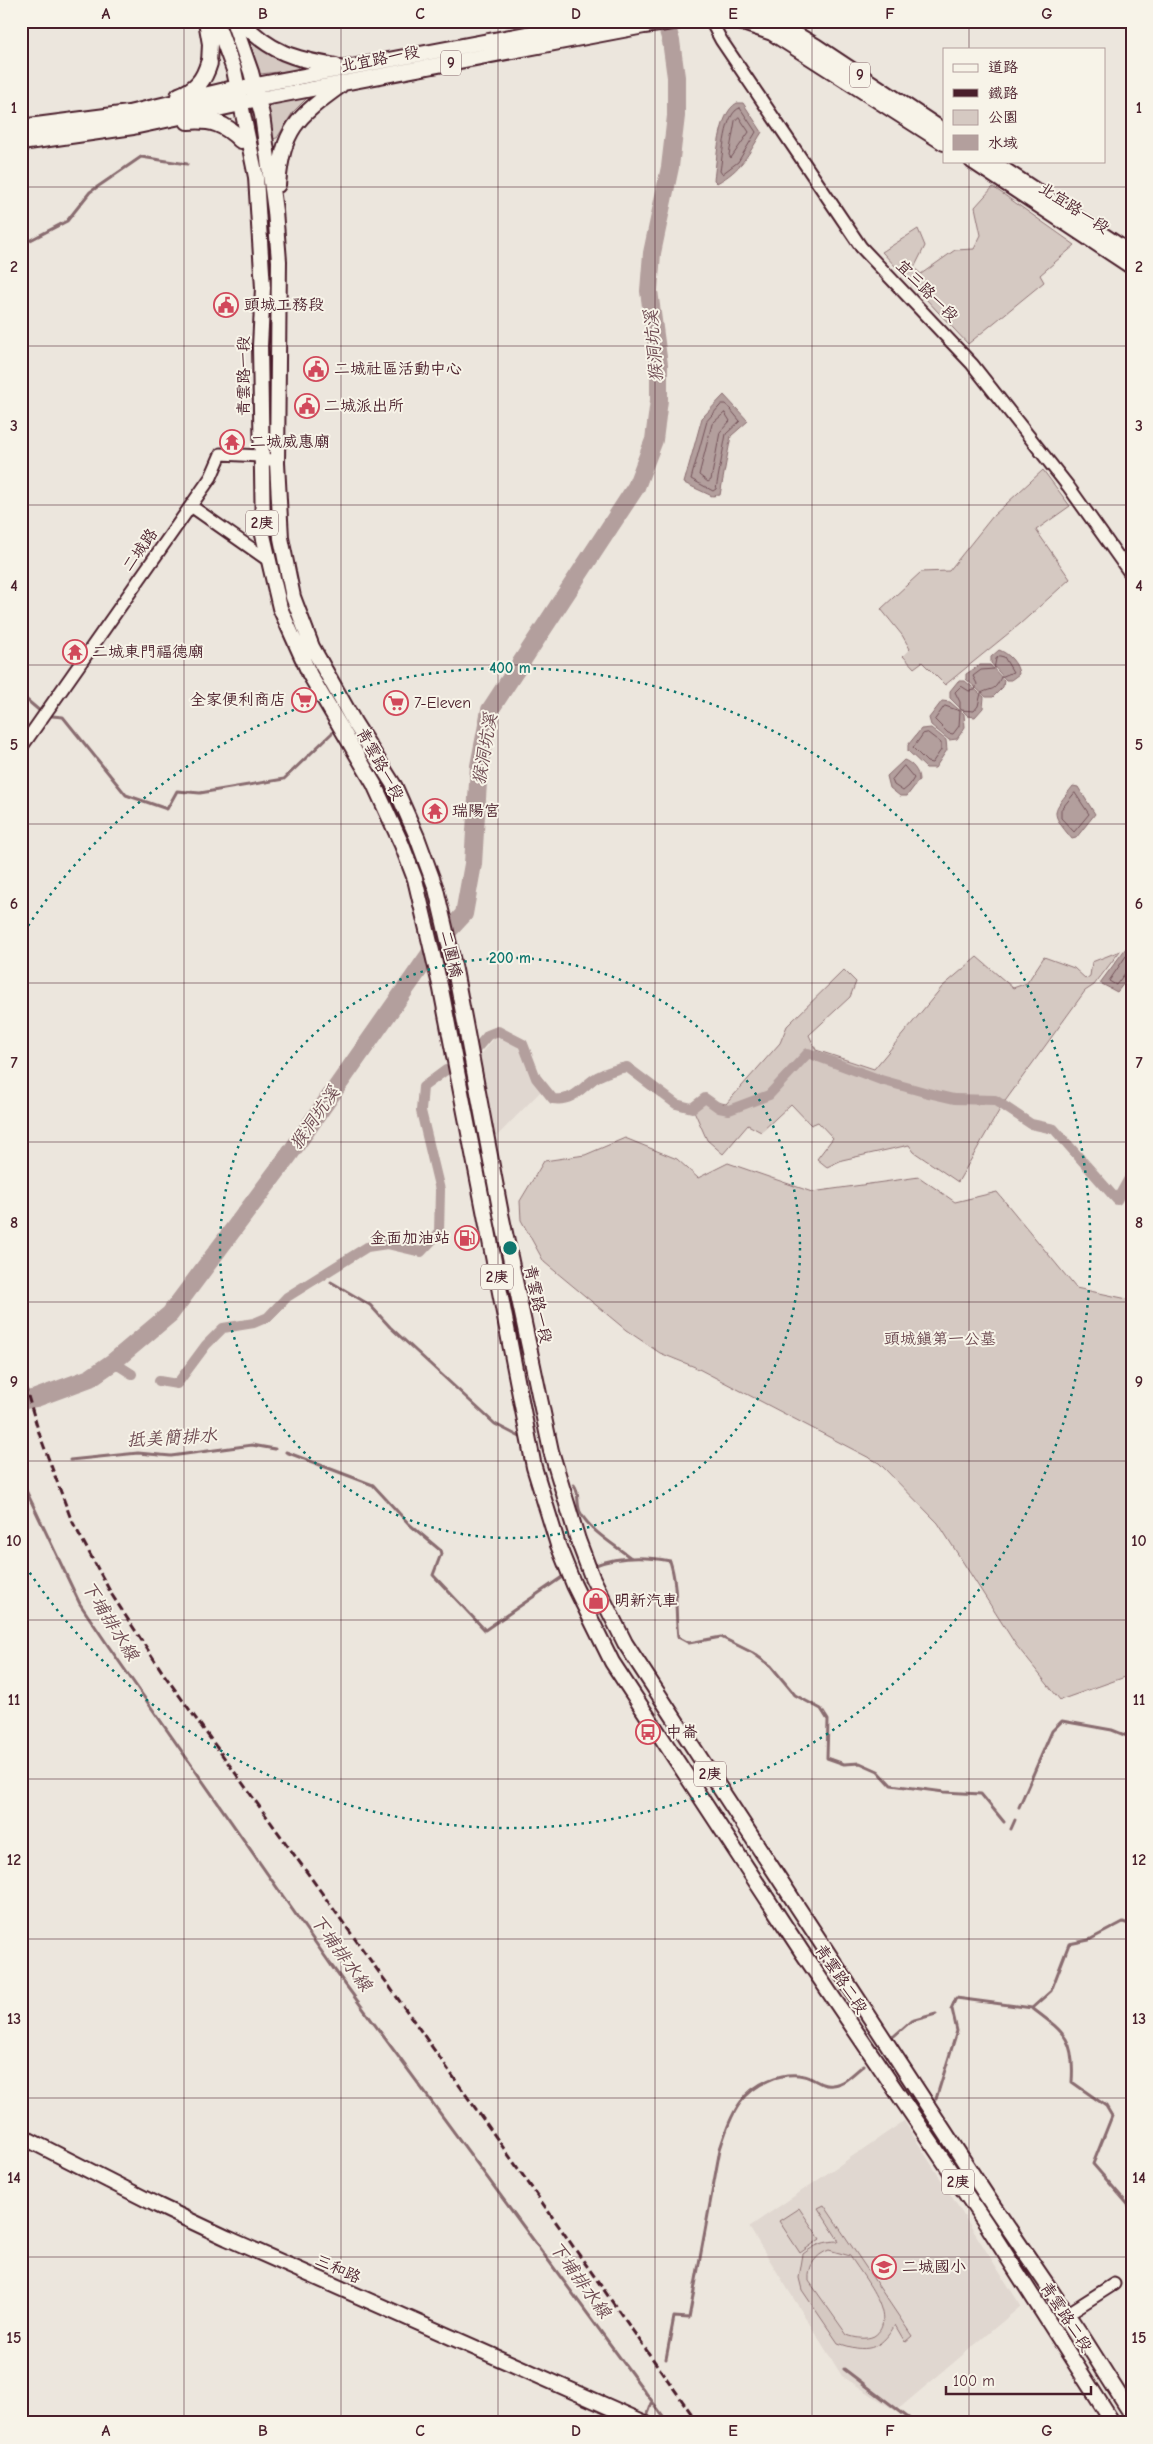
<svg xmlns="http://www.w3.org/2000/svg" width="1153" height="2444" font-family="'Comic Neue','LXGW WenKai TC',sans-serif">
<rect width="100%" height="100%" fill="#ece6dd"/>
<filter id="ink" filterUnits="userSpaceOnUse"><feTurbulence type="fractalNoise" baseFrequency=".02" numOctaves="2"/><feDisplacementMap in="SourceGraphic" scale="10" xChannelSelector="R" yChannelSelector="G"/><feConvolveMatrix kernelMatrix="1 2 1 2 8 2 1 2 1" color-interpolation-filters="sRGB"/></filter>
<g filter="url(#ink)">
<path fill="#e0d7d0" d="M495,1037L508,1039L517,1045L542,1090L495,1138L478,1057Z
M904,2121L1021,2306L896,2411L842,2376L749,2227Z"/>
<path fill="#d5c9c2" stroke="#907476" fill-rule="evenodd" d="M252,41L267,52L298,67L296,70L260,74L249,49Z
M306,96L308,97L293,112L277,138L272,139L266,102Z
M993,187L1075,245L1040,275L1044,282L968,344L882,252L918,229L925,246L914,268L921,274L955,250L974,249L981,235L975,207Z
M1043,470L1070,506L1036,530L1070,579L1020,624L945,685L922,662L914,668L903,656L910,649L902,635L881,609L921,572L949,571L993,516Z
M1120,951L1094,985L1085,991L1003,1104L958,1182L914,1152L909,1145L842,1160L827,1167L817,1159L833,1138L818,1122L811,1125L791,1104L761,1132L748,1125L723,1154L707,1140L691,1104L703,1099L726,1104L780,1043L787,1026L844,970L856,982L850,997L809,1035L816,1050L874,1069L942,987L977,957L1013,988L1027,983L1044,957L1074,968L1086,979L1090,976L1092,962Z
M625,1138L677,1159L698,1178L728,1163L812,1192L919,1177L955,1202L997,1192L1076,1288L1132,1300V1677L1128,1676L1060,1700L1016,1645L938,1523L879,1463L695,1367L660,1353L626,1330L544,1262L521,1220L520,1201L544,1161L585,1155Z
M824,2205L912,2336L905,2342L895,2325C880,2351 866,2353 838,2343L802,2290L799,2278L803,2254C815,2245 824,2241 839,2241L818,2208ZM829,2250L850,2256C861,2274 900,2319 874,2336C866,2340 855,2338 847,2335L809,2281C808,2266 815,2255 829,2250Z
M799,2208L820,2239L800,2253L779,2221Z"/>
<path fill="#b39f9d" stroke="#896c6f" d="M737,103H743L762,132C748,155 741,170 717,183L714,180C717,159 718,113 737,103Z
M724,395L748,421L731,436L720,495L712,496L684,483L702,418Z
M999,650C1008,653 1018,663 1019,674L1011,680H1006L991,663V657Z
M980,665H990L1004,680L1003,687L993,697H986L966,679V674Z
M958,681H965L984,697L983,708L975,717L968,716L950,698V691Z
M942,701L950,702L964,714L965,727L957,739L949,740L931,725L929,718Z
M931,728L946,740L947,750L935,768H926L908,751V745L921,729Z
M904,760C912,763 919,771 919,780L907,796H900L890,788L887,776Z
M1073,786L1078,787L1095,814L1076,838L1072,839C1049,811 1052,813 1073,786Z
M1126,948L1132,952V973L1117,992L1100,983Z"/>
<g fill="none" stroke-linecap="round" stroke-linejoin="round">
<path stroke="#745259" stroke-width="1" d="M740,108L756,132L738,162L722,174L720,171C723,156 724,112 740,108Z
M739,117L749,132L731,158L729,155L735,121Z
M722,404H726L740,421L726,434L716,489L713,491L691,479L707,421Z
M725,413L730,421L720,432L711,480L708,482L699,475L712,424Z
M1000,656L1004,657L1013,672L1001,677C994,692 994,687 981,693L978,706L974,711L960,710V702L955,692L961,686L969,691L975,690L977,684L973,676L981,670L994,669L996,659Z
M945,706L960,711L959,726L953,734L948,733L935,720Z
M928,733L941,743V750L932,763L927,762L913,748L923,734Z
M904,766L914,778L909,786L903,791L894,785L892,780Z
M1075,793L1089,814L1074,832L1061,818V810Z
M1132,956H1126L1109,981L1116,985L1126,972L1132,971"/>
<path stroke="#896c6f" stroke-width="3" d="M21,245L67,221L90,192L141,157L187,164
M21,695L41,712
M52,716L63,717L126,795L167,809L177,791L200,793L284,779L332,733
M319,1275L325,1278
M331,1282L370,1305L390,1327L495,1424L520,1437
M286,1452L373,1485L409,1524L440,1550L441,1554L433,1575L485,1630L565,1575
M70,1460L138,1453L171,1456L252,1445L275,1449
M21,1480L80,1604L109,1647L331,1965L668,2423
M574,1485C580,1493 576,1503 580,1512C590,1531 615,1545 631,1558
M593,1566C618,1556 644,1556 670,1561C678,1586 675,1612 678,1637L689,1643L721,1637L753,1653L771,1666L795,1695L821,1709L828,1720L827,1758L844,1764L860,1763L878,1771L891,1785L944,1792L981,1794L1004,1822
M1019,1807L1052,1731L1062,1721L1112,1730L1132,1738
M1011,1829L1015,1820
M1032,2008C1065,2033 1075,2039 1072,2082L1106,2106L1112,2116L1093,2164L1132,2209
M951,2009L956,1998L1032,2008L1051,1991L1069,1944L1089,1940L1123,1922L1132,1925
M894,2036L911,2021L936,2014
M936,2099L957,2031L952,2009
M666,2359L674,2317L689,2318L720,2149C725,2134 730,2117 740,2103C753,2084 781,2071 804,2076C814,2078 821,2087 832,2085C845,2084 855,2072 864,2065
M844,2369L915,2423
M648,2414L652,2403"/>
<path stroke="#b39f9d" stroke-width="10" d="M477,1048L488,1035L498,1031L523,1044L536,1078L553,1099C574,1102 581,1087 597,1077C607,1072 616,1069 627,1067L676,1104L692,1108L705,1098L719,1108L729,1110L769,1095L808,1053L881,1080L928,1093L954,1099L995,1100L1031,1124L1054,1129L1117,1200L1132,1173
M113,1362L132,1374
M159,1381L177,1384L206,1345L223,1328L254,1323L268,1317L287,1297L367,1247L387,1244L421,1252L439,1233L440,1190L421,1111L423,1087L446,1070"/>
<path stroke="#b39f9d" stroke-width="18" d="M21,1401L36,1398L90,1378L113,1362L170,1314L289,1155L439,941L464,914L473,864L479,766L490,710L636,487L654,440L659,400V365L649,291L652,253L670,167L676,116V77L671,41L665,21"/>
<defs>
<path id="minor" d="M711,21L721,40L861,247L972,364L1068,486L1132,576
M191,506L268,560
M21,748L211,477L221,454L260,456L269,460
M1067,2314L1114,2284"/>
<path id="major" d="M206,21L210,44L209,63
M216,21L234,70L256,177L263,288L260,346L263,535L280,608L310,675L374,784L402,845L415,879L441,989L534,1467L558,1545L574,1585L612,1662L802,1952L987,2225L1113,2423
M233,21L251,72L262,115L275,211L279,261L277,463L281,538L293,597L312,647L354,722L395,787L417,837L436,889L455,970L501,1214L551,1451L578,1540L592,1577L625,1643L990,2201L1082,2336L1132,2415
M241,21C270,53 295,59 336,66
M737,21L772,33L944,143
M774,21L816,46L944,131
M246,87L595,21
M248,101L644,26L680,21
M972,161L1132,267
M991,161L1132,254
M278,185C283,129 296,118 340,86
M21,2136L157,2205L227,2238L645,2423"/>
<path id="highway" d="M179,96C196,90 204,80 209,63
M188,121C211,119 224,123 241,140
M21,128L129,114L238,88
M21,142L133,126L241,103"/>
</defs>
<use href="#minor" stroke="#4a1f2b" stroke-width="15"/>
<use href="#major" stroke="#4a1f2b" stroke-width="18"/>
<use href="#highway" stroke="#4a1f2b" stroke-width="20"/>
<use href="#minor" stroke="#f7f3e8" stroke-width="11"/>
<use href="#major" stroke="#f7f3e8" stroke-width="14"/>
<use href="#highway" stroke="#f7f3e8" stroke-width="16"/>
<path stroke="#4a1f2b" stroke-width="3" stroke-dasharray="8 4" stroke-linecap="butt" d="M21,1373L40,1436L71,1519L112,1595L163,1673L389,1986L698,2423"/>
</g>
</g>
<path fill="none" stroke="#4a1f2b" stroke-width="1" stroke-opacity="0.55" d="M184,21V2423M341,21V2423M498,21V2423M655,21V2423M812,21V2423M969,21V49M969,161V2423M21,187H1132M21,346H1132M21,505H1132M21,665H1132M21,824H1132M21,983H1132M21,1142H1132M21,1302H1132M21,1461H1132M21,1620H1132M21,1779H1132M21,1939H1132M21,2098H1132M21,2257H1132"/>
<g fill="none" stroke="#0f766e" stroke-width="2.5" stroke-dasharray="2.5 5">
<circle cx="510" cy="1248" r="290"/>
<path d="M24 932A580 580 0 1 1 24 1564"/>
</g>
<defs>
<symbol id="civic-ring" viewBox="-11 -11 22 22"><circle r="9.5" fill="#f7f3e8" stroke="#d1495b" stroke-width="1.5"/><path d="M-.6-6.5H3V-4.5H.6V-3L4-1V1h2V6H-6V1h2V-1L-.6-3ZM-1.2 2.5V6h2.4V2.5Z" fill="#d1495b"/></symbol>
<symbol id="temple-ring" viewBox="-11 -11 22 22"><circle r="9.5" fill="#f7f3e8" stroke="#d1495b" stroke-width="1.5"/><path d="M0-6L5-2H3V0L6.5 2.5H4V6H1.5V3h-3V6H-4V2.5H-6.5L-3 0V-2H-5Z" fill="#d1495b"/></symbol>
<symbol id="supermarket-ring" viewBox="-11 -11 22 22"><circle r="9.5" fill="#f7f3e8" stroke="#d1495b" stroke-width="1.5"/><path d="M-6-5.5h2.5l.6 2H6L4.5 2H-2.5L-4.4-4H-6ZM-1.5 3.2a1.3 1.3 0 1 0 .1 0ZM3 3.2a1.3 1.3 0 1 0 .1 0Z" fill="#d1495b"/></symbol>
<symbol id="fuel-ring" viewBox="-11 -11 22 22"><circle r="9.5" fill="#f7f3e8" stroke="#d1495b" stroke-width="1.5"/><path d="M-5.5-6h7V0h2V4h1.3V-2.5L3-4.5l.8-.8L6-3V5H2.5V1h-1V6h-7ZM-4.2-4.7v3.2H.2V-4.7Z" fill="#d1495b"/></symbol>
<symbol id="shop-ring" viewBox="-11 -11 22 22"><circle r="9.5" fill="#f7f3e8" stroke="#d1495b" stroke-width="1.5"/><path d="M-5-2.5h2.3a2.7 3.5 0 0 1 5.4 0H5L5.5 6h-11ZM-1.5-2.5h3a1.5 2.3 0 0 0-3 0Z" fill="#d1495b"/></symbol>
<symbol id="bus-ring" viewBox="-11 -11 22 22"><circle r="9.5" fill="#f7f3e8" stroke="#d1495b" stroke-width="1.5"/><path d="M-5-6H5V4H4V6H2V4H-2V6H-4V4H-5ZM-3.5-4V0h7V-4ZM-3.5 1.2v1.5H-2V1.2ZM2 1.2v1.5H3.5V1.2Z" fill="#d1495b"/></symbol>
<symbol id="school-ring" viewBox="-11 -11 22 22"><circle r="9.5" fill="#f7f3e8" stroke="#d1495b" stroke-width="1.5"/><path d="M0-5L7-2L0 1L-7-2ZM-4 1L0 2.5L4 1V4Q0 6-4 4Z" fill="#d1495b"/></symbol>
</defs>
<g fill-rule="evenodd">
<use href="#civic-ring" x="212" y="291" width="28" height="28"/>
<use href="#civic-ring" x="302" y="355" width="28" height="28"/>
<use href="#civic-ring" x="293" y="392" width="28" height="28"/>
<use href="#temple-ring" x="218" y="428" width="28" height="28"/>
<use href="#temple-ring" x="61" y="638" width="28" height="28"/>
<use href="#supermarket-ring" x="290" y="686" width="28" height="28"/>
<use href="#supermarket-ring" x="382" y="689" width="28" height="28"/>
<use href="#temple-ring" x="421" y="797" width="28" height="28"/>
<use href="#fuel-ring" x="453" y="1224" width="28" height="28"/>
<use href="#shop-ring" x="582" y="1587" width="28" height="28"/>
<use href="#bus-ring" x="634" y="1718" width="28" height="28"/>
<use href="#school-ring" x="870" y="2253" width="28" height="28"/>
</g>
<g text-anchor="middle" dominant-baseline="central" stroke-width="4" stroke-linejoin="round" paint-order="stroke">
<g fill="#f7f3e8" stroke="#7e5f64" stroke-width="1">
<rect x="441" y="50.5" width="20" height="25" rx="4"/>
<rect x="850" y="62.5" width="20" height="25" rx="4"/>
<rect x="246" y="510.5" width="32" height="25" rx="4"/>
<rect x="481" y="1264.5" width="32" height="25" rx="4"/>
<rect x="694" y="1761.5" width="32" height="25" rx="4"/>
<rect x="942" y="2169.5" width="32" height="25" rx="4"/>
</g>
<g font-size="15" font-weight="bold" fill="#4a1f2b">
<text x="451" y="63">9</text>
<text x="860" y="75">9</text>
<text x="262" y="523">2庚</text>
<text x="497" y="1277">2庚</text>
<text x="710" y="1774">2庚</text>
<text x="958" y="2182">2庚</text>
</g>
<g font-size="16" fill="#4a1f2b" stroke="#f7f3e8">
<text transform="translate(380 59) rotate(-11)">北宜路一段</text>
<text transform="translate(1074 208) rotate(33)">北宜路一段</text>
<text transform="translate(927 291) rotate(45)">宜三路一段</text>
<text transform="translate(244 376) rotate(-90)">青雲路一段</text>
<text transform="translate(140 550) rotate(-55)">二城路</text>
<text transform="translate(380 764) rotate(61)">青雲路一段</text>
<text transform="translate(451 954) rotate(77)">二圍橋</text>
<text transform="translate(538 1304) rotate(78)">青雲路一段</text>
<text transform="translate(841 1979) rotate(56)">青雲路二段</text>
<text transform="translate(338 2269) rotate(24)">三和路</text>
<text transform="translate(1066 2317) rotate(57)">青雲路二段</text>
</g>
<g font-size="16" fill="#4a1f2b" stroke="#f7f3e8" text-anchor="start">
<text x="244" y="305">頭城工務段</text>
<text x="334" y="369">二城社區活動中心</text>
<text x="324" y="406">二城派出所</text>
<text x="250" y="442">二城威惠廟</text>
<text x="92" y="652">二城東門福德廟</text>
<text x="286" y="700" text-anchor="end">全家便利商店</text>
<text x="414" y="703">7-Eleven</text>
<text x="452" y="811">瑞陽宮</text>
<text x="450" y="1238" text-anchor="end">金面加油站</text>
<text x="614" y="1601">明新汽車</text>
<text x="666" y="1732">中崙</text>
<text x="902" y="2267">二城國小</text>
</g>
<g font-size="16" fill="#6d4a51" stroke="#f7f3e8">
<text x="940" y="1339">頭城鎮第一公墓</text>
</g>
<g font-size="18" font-style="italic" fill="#6f4c53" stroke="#f7f3e8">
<text transform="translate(654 346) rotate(-95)">猴洞坑溪</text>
<text transform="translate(485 749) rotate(-80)">猴洞坑溪</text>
<text transform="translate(315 1118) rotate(-55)">猴洞坑溪</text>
<text transform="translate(172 1438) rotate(-3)">抵美簡排水</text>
<text transform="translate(110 1621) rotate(58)">下埔排水線</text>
<text transform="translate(341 1953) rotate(54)">下埔排水線</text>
<text transform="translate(580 2280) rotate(54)">下埔排水線</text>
</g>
</g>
<circle cx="510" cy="1248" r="8" fill="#0f766e" stroke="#f7f3e8" stroke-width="2.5"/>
<g font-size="15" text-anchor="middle" font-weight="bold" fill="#0f766e" stroke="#f7f3e8" stroke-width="4" stroke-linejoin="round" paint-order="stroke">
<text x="510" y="673">400 m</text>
<text x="510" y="963">200 m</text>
</g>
<rect width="1153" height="2444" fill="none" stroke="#f7f3e8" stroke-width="55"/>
<rect x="943" y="48" width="162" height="115" fill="#f7f3e8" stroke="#b29e9c"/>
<rect x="953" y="64" width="25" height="8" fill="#f7f3e8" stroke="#b29e9c"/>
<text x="988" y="72" font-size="15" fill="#4a1f2b">道路</text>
<rect x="953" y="89" width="25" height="8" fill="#4a1f2b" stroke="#b29e9c"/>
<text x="988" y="98" font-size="15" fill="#4a1f2b">鐵路</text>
<rect x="953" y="110" width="25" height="15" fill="#d5c9c2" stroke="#b29e9c"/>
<text x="988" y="122" font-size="15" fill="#4a1f2b">公園</text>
<rect x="953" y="135" width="25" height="15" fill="#b39f9d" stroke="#b29e9c"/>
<text x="988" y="148" font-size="15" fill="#4a1f2b">水域</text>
<path d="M946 2386v8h145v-8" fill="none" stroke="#4a1f2b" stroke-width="2.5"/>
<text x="953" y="2386" font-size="15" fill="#4a1f2b" stroke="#f7f3e8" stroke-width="4" paint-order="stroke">100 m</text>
<rect x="28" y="28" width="1098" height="2388" fill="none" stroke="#4a1f2b" stroke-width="2"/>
<g font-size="16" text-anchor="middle" font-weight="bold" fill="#4a1f2b">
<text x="106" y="19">A</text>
<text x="263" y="19">B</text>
<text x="420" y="19">C</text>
<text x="576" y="19">D</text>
<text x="733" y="19">E</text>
<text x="890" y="19">F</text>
<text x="1047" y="19">G</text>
<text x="14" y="113">1</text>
<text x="1139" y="113">1</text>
<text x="14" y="272">2</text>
<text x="1139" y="272">2</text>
<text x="14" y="431">3</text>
<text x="1139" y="431">3</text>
<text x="14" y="591">4</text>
<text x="1139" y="591">4</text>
<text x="14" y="750">5</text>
<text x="1139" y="750">5</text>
<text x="14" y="909">6</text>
<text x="1139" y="909">6</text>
<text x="14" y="1068">7</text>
<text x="1139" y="1068">7</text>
<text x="14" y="1228">8</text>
<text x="1139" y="1228">8</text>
<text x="14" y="1387">9</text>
<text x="1139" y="1387">9</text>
<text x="14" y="1546">10</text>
<text x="1139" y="1546">10</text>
<text x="14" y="1705">11</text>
<text x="1139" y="1705">11</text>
<text x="14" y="1865">12</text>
<text x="1139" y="1865">12</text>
<text x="14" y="2024">13</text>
<text x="1139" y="2024">13</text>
<text x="14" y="2183">14</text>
<text x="1139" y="2183">14</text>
<text x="14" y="2343">15</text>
<text x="1139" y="2343">15</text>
<text x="106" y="2436">A</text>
<text x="263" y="2436">B</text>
<text x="420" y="2436">C</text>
<text x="576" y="2436">D</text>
<text x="733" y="2436">E</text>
<text x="890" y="2436">F</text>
<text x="1047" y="2436">G</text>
</g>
</svg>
